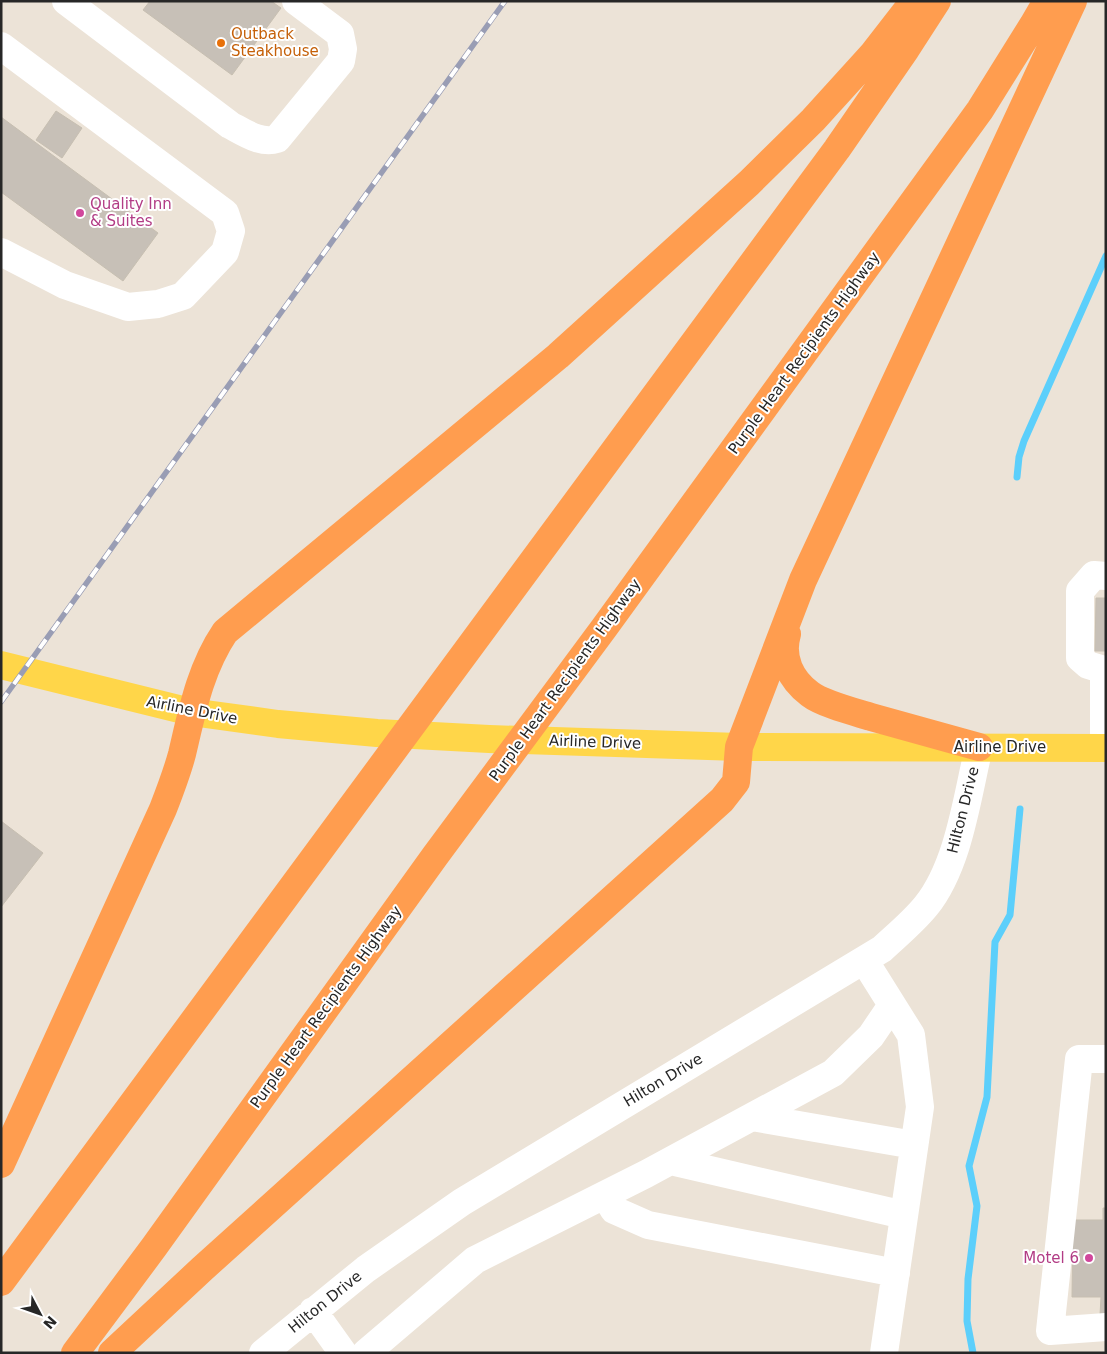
<svg xmlns="http://www.w3.org/2000/svg" width="1107" height="1354" font-family="'DejaVu Sans',sans-serif">
<rect width="100%" height="100%" fill="#ece3d7"/>
<g fill="none" stroke-linecap="round" stroke-linejoin="round">
<path stroke="#5ccffb" stroke-width="7" d="M1017,477L1019,457L1024,441L1106,256
M973,1353L967,1321L968,1279L977,1206L969,1166L987,1097L995,942L1010,915L1020,809"/>
</g>
<path fill="#c7c0b7" stroke="#c7bfb1" d="M150,1H271L281,8L232,75L143,10Z
M56,111L82,128L62,158L36,140Z
M1,117L158,233L123,281L1,192Z
M1096,598H1106V651H1095Z
M1,821L43,853L1,907Z
M1103,1208H1106V1315H1100L1101,1297H1072L1073,1220H1103Z"/>
<g fill="none" stroke-linecap="round" stroke-linejoin="round">
<path stroke="#fff" stroke-width="28" d="M66,1L230,125C245,133 261,144 277,139L341,61L343,49L340,34L296,1
M1,46L225,213L231,231L225,252L183,296L158,304L128,307L65,285L1,252
M1104,748V670L1088,665L1080,658V591L1094,575L1106,576
M864,960L911,1035L920,1107L884,1353
M1106,1059H1079L1050,1331L1106,1327
M752,1117L914,1145
M671,1161L904,1215
M605,1195L614,1210L648,1225L896,1273
M313,1311L343,1353
M263,1353L366,1269L462,1202L882,949C897,935 913,922 926,906C959,865 967,797 979,747
M366,1353L475,1260L646,1174L833,1073L871,1036L892,1005"/>
<path stroke="#ffd649" stroke-width="28" d="M1,665L191,712L278,724L377,733L489,739L739,747L1106,748"/>
<path stroke="#ff9d4f" stroke-width="28" d="M787,634C780,658 791,680 810,694C823,704 855,712 871,717C907,727 943,737 979,747
M1,1164L163,809C170,791 177,773 182,754C192,712 200,669 225,632L558,356L749,183L813,120L872,55L914,1
M1,1282L837,149L906,49L937,1
M75,1353L154,1247L435,856L604,628L980,110L1033,25L1047,1
M112,1353L202,1269L722,800L736,782L739,747L803,580L1073,1"/>
<defs>
<path id="rail" d="M1,702L505,1"/>
</defs>
<use href="#rail" stroke="#999db4" stroke-width="5.5"/>
<use href="#rail" stroke="#fff" stroke-width="4" stroke-dasharray="11" stroke-linecap="butt"/>
</g>
<circle fill="#e8710a" stroke="#fff" stroke-width="2" cx="221" cy="43" r="5"/>
<g fill="#d1479c" stroke="#fff" stroke-width="2">
<circle cx="80" cy="213" r="5"/>
<circle cx="1089" cy="1258" r="5"/>
</g>
<g text-anchor="middle" dominant-baseline="central" stroke-width="4" stroke-linejoin="round" paint-order="stroke">
<g font-size="15" fill="#c56008" stroke="#fff" text-anchor="start">
<text x="231" y="34">Outback<tspan x="231" dy="17">Steakhouse</tspan></text>
</g>
<g font-size="15" fill="#b23c85" stroke="#fff" text-anchor="start">
<text x="90" y="204">Quality Inn<tspan x="90" dy="17">&amp; Suites</tspan></text>
<text x="1079" y="1258" text-anchor="end">Motel 6</text>
</g>
<g font-size="15" fill="#272727" stroke="#fff">
<text transform="translate(804 353) rotate(-54)">Purple Heart Recipients Highway</text>
<text transform="translate(565 680) rotate(-54)">Purple Heart Recipients Highway</text>
<text transform="translate(192 710) rotate(11)">Airline Drive</text>
<text transform="translate(595 742) rotate(2)">Airline Drive</text>
<text x="1000" y="747">Airline Drive</text>
<text transform="translate(963 810) rotate(-76)">Hilton Drive</text>
<text transform="translate(326 1007) rotate(-54)">Purple Heart Recipients Highway</text>
<text transform="translate(663 1080) rotate(-31)">Hilton Drive</text>
<text transform="translate(325 1302) rotate(-39)">Hilton Drive</text>
</g>
</g>
<rect width="1107" height="1354" fill="none" stroke="#272727" stroke-width="5"/>
<g transform="translate(40 1314) rotate(131)" stroke="#ffffff" stroke-width="4" paint-order="stroke">
<path d="M0-4L9 19L0 12L-9 19Z" fill="#272727"/>
<text y="-8" font-size="14" font-weight="bold" text-anchor="middle" fill="#272727">N</text>
</g>
</svg>
